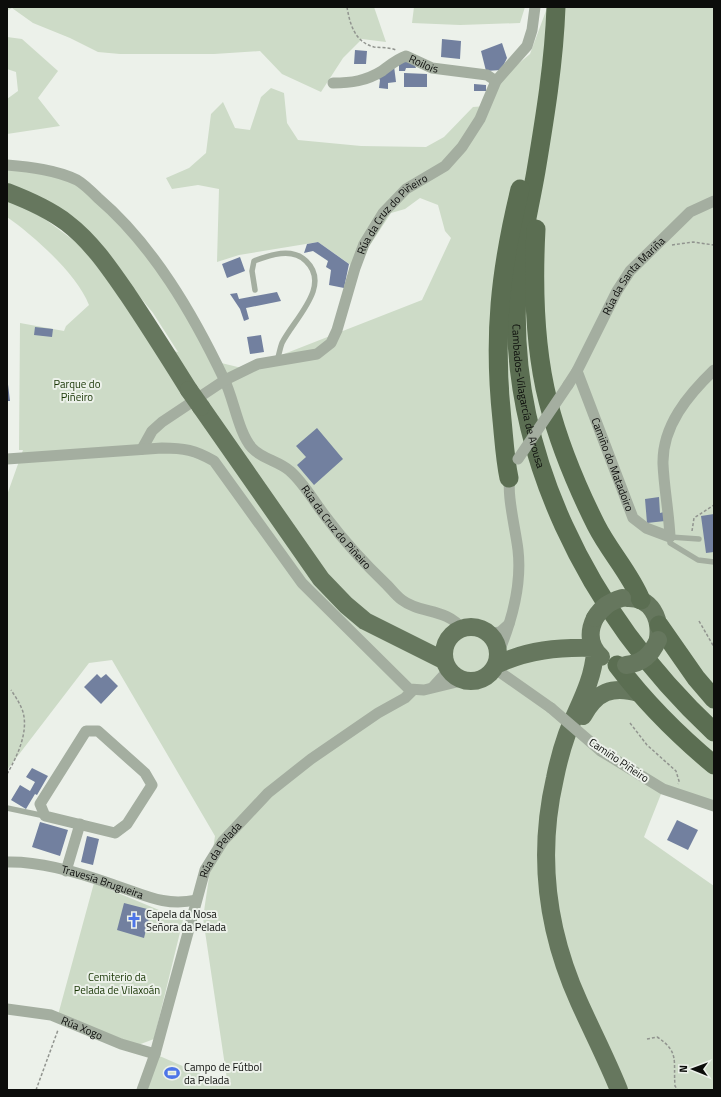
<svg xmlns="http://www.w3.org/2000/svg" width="721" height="1097" font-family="'Titillium Web',sans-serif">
<rect width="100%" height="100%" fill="#ecf1ea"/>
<path fill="#cddbc7" d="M7,7H374L386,42L362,39L343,58L321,92L282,74L260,51L214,54H120L98,52L70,38L33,23L12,8L7,11Z
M414,7H525L520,23L460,25L412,23Z
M550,7H714V807L663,789L644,837L714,886V1090H140L155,1054L228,1086L203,918L215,836L112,660L89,663L7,770V495L23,450H19L20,323L64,331L66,326L89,305C77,274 34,236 7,217V201L14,203L42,217L80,245L106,278L153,347L178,352L153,313L102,250L7,187V165L46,170L94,190L179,296L213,361L246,369L422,300L451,238L445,231L438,205L420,198L405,209L391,213L355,268L318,242L239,255L217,262L219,189L198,185L172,189L166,178L189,168L206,153L211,114L223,102L235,128L250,130L261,97L271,88L284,93L287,123L298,140L361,146L426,147L444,137L473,107L486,106L505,75L530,54L547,8Z
M7,37L22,39L58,71L38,98L60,126L7,134V99L18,91L16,72L7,69Z
M94,883L183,920L154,1039L138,1045L58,1015Z"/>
<path fill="#72809f" d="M442,39L461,41L460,59L441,57Z
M502,43L507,58L501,70L486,71L481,51Z
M355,50L367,51L366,64H354Z
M399,61H413L416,68H406L405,71H399Z
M394,66L396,82L388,83V89L379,88L380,80L377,76Z
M404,73L427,74V87H404Z
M474,84L486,85V91H474Z
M318,242L349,264L344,288L329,285L331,270L326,267L328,261L313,251L304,253L307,244Z
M240,257L245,271L227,278L222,264Z
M277,292L281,301L246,308L249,319L244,321L240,309L230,294L237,293L239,299Z
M35,327L53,329L52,337L34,335Z
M261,335L264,352L250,354L247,337Z
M7,376L10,401H7Z
M317,428L343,459L314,485L297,465L306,457L296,446Z
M659,497L660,513L664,512L665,521L647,523L645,499Z
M714,514V552L706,553L701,516Z
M97,674L101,678L106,674L118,686L101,704L84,687Z
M32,768L48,776L37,795L35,794L26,809L11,800L20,785L30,791L35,782L26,777Z
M677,820L698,830L688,850L667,840Z
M40,822L68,830L60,856L32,847Z
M87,836L99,839L93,865L81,862Z
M124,903L151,910L144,938L117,930Z"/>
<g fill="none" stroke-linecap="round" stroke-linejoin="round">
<path stroke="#91948f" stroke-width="1.5" stroke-dasharray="3 2" stroke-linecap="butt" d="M347,7C350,25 355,42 374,47C381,48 389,47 396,50
M672,245L693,242L714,245
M692,531L694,518L714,505
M699,621L714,647
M630,723L647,745L676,771L679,781L678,784
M7,774C17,757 30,730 22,709C19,702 15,696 11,690
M647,1039L657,1037C680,1052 673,1061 675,1086L678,1090
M36,1090L58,1030"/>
<path stroke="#a4aea0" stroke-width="5.5" d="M255,290L252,271L254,261C270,255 292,247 306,261C332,286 294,319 282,343C280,348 279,355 277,361
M699,539L670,537V543L698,560L714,562
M7,808L45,816"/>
<g stroke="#a4aea0" stroke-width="11">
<path id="s1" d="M333,83C351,83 366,81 382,71C390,65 397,59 406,56L432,68L487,75L496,81"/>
<path id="s2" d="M7,165C30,167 56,170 77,180C84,184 92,192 98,198C153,245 193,314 224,379C234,399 238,432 252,448C262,459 279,461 290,471C304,483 314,502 326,517C344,541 365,564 387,585C392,590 396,596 402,600C420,614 447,608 462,629"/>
<path id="s3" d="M577,371L633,518L646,528L670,537C669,513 664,488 663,464C662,426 688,395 714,370"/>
<path id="s4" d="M568,385L577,371L617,291L630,271L690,212L714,201"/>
<path id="s5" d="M142,449L152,431L162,422L225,380L258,364L317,354L331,343L337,330L355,268L364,244L383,213L406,189L445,166L462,147L480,119L496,81L527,46L532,30L535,7"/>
<path d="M7,459L162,448C184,448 195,450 214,461L302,583L409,689L424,690L465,680"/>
<path d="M488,634L500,632L509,624"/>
<path d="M498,654C512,621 522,585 518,550C516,531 505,489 511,474"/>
<path d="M494,668L551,708"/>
<path d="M433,687L444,675L447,666"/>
<path d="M86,731H98L145,773L152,785L127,824L115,833L45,816L40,804Z"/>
<path d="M601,751L663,789L714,806"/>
<path id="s6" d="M7,862C42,861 81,873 114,885C143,894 164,907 196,900"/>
<path d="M66,871L80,824"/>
<path id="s7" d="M7,1009L51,1015L121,1044L155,1054"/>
<path id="s8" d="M142,1090L155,1054L205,870L223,841L268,793L311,759L378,713L405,698L413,690"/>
</g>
<path stroke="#66775e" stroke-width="18" d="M7,192C28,200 49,209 67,223C92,242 110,269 128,295C149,326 169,358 189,390
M201,407L321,579L346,605L365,621L445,661
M627,598C651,597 661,618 658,639
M595,618C588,632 589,646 601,657
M444 654a27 27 0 1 1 54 0a27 27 0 1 1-54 0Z
M595,652C593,682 578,706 567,734C562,748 558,763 555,778C537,856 546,929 579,1002C592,1031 607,1060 619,1090
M496,665C527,650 559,647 593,648
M583,716C596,692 612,685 639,693"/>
<g stroke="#5b6e52" stroke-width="19">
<path id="s9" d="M556,7C554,62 545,117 536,171C530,206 521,241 518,276C503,450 590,616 714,732"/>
<path d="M536,229C533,286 534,346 548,401C559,444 576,485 596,525C609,551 630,573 641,600"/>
<path d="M509,478C505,459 504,440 502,420C493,336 500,271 520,189"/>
<path d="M659,625L696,678L714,699"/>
<path d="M617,665C645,702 678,735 714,765"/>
</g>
<path stroke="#a4aea0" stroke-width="11" d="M518,459L568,385
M551,708L601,751"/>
<path stroke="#66775e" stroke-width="18" d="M189,390L201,407
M595,618C602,607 609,602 622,598
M626,665C643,663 651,655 658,640"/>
</g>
<defs>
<symbol id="church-bare" viewBox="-9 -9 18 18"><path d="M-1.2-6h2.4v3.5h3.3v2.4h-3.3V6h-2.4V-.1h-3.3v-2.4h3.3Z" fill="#4d75e8" stroke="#ecf1ea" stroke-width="2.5" paint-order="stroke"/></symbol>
<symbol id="stadium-bare" viewBox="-9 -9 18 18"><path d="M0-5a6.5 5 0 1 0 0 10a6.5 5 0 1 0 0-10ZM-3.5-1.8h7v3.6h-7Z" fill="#4d75e8" stroke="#ecf1ea" stroke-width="2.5" paint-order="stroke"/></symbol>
</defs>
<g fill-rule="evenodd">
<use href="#church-bare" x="123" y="909" width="22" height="22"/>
<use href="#stadium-bare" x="161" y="1062" width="22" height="22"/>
</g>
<g text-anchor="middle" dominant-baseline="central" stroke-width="4" stroke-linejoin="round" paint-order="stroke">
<g font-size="11" fill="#0c0d0b" stroke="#ecf1ea">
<text stroke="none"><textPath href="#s1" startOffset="99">Roilois</textPath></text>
<text stroke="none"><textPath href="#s5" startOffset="370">Rúa da Cruz do Piñeiro</textPath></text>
<text stroke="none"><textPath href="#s4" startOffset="128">Rúa da Santa Mariña</textPath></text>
<text stroke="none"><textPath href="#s9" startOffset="393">Cambados-Vilagarcía de Arousa</textPath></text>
<text stroke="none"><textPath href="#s3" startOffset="100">Camiño do Matadoiro</textPath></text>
<text stroke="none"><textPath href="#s2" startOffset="514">Rúa da Cruz do Piñeiro</textPath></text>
<text transform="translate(619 760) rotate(34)">Camiño Piñeiro</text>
<text stroke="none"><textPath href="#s8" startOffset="254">Rúa da Pelada</textPath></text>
<text stroke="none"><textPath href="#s6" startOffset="98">Travesía Brugueira</textPath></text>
<text stroke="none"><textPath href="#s7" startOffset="78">Rúa Xogo</textPath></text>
</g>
<g font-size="11" fill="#173403" stroke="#ecf1ea">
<text x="77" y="384">Parque do<tspan x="77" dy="13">Piñeiro</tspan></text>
<text x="117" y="977">Cemiterio da<tspan x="117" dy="13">Pelada de Vilaxoán</tspan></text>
</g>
<g font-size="11" fill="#0c0d0b" stroke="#ecf1ea" text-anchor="start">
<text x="146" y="914">Capela da Nosa<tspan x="146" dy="13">Señora da Pelada</tspan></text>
<text x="184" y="1067">Campo de Fútbol<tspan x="184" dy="13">da Pelada</tspan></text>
</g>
</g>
<rect width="721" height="1097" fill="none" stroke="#0c0d0b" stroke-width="16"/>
<g transform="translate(693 1069) rotate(271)" stroke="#ecf1ea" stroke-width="3" paint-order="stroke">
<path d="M0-3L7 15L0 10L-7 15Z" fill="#0c0d0b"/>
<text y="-6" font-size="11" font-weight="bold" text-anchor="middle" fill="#0c0d0b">N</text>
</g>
</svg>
